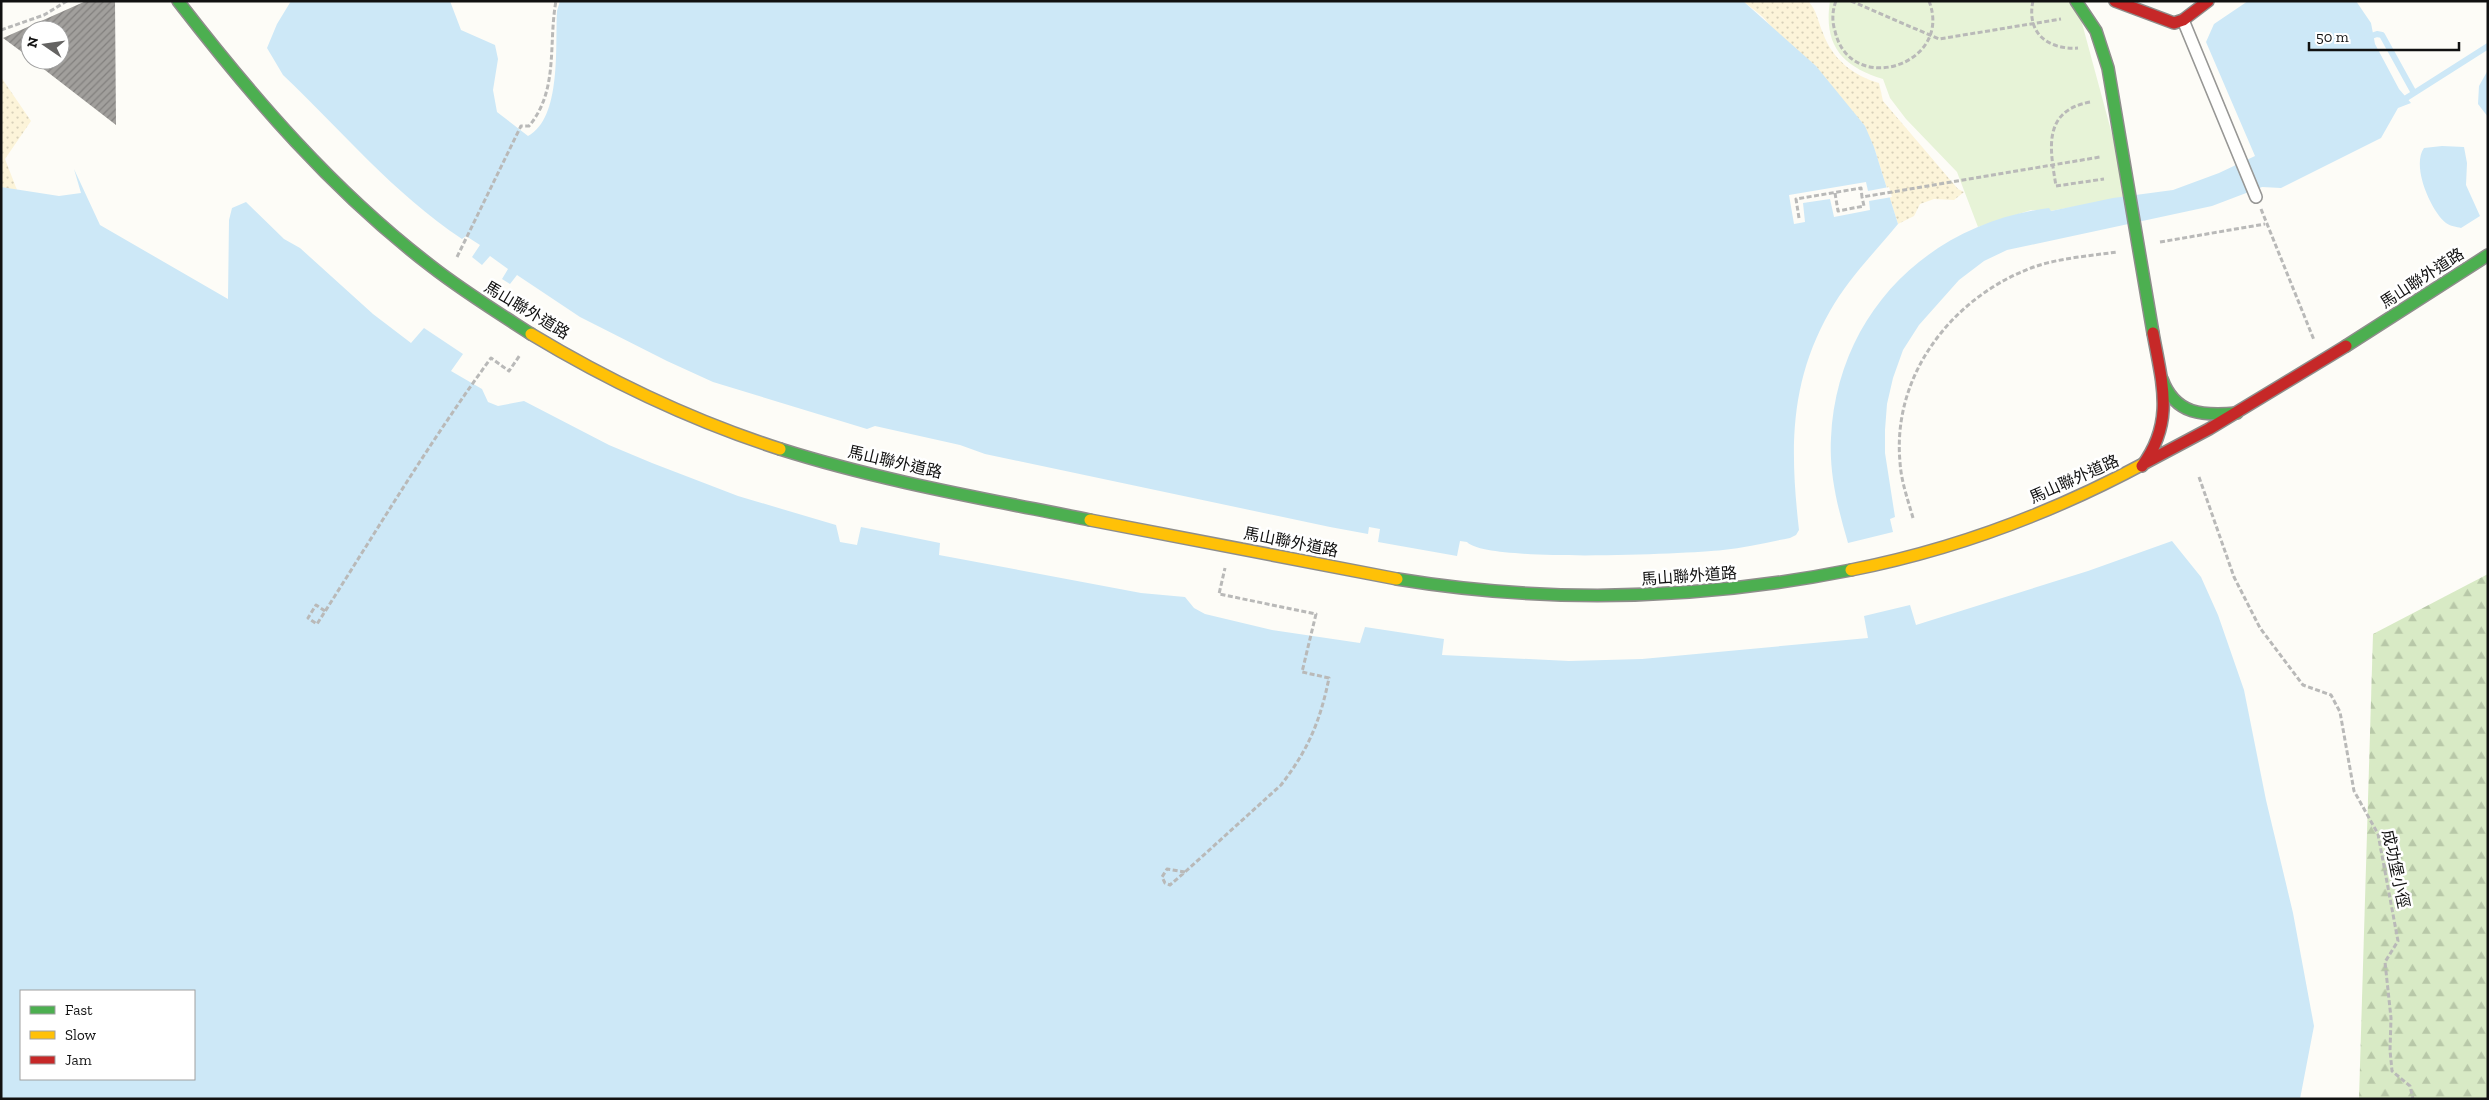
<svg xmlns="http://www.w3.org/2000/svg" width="2489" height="1100" font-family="'Zilla Slab','Noto Sans TC',serif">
<defs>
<pattern id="forest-firs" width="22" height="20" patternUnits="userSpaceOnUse" patternTransform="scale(1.25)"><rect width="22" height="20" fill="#d8eac5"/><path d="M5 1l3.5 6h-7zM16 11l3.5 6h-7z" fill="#b8c8a8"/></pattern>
<pattern id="sand-dots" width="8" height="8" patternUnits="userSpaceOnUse" patternTransform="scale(1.25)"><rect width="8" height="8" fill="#fcf4d9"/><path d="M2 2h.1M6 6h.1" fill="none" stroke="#d7d0b9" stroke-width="1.8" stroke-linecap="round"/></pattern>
<pattern id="building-hatch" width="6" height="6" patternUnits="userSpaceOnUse" patternTransform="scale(1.25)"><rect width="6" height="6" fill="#a19f9c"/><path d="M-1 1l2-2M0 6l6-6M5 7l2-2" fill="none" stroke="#82807e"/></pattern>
</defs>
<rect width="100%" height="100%" fill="#fdfcf7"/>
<path fill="#e7f3d7" d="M1830,1H2076L2129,197L2050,211L2031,210L1978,227L1957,172L1906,119L1890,98L1883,79C1843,67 1823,46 1830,1Z"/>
<path fill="url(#forest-firs)" d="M2488,574V1099H2359L2373,634Z"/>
<path fill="url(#sand-dots)" d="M1743,1L1809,2C1817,11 1818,22 1823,33C1832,59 1854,76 1879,83L1883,101L1958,189L1964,192L1954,200L1934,199L1920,204L1914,216L1898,224L1874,147L1763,17Z
M1,77L31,121L5,159L32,229L1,274Z"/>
<path fill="#cde8f7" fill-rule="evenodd" d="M291,1H450L461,30L495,45L498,59L493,90L497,112L528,136C562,118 555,45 557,11L560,1H1743L1816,66L1865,126L1874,147L1898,224C1875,252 1848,279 1830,311C1789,383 1790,450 1799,530L1796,535L1790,538C1768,542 1745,548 1723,550C1686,554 1486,563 1467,542L1460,541L1457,556L1378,542L1380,529L1369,527L1368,534L1330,527L985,454L960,445L875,426L867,429L713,382L667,361L580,317L517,275L510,284L502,279L508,269L490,256L482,265L472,257L480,245L466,236L462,239C393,193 342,131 283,75L267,48L277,24Z
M2248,1H2356L2371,23L2375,44L2399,89L2411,103L2398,108L2381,138L2281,188L2262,187L2212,206L2007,250L1984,261L1959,280L1919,325L1903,350L1893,378L1887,404L1885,430V453L1895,517L1890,519L1893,532L1848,543C1838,509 1829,474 1831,438C1837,314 1927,224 2049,208L2051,211L2113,198L2173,190L2219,173L2255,156L2206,42L2214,24Z
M2488,70V117L2478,104L2479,86Z
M2442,146L2464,147L2467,163L2466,185L2480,216L2461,228C2457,227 2450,226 2446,223C2431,211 2411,166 2424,148Z
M74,169L100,225L228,299L229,220L232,208L246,202L284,239L300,248L373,314L411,343L424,328L463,354L451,371L482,389L488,402L498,406L524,401L609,445L652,463L738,496L836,525L840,542L857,545L861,527L940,543L939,555L1141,593L1185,597L1194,608L1205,614L1272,630L1360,643L1365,627L1444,639L1442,655L1569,661L1642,659L1868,638L1864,616L1910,605L1916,625L2088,571L2172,541L2201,577L2218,615L2244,690L2266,800L2293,913L2314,1026L2300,1099H1V187L59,196L81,193ZM194,991V1079H21V991Z"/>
<path fill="#fdfcf7" d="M1866,182L1868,191L1889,187L1892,197L1869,201L1870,210L1834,217L1830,199L1803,203L1805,222L1794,224L1789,195Z"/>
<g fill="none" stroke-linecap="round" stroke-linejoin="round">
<path stroke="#cde8f7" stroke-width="6" d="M2366,38L2377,34L2382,35L2414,93
M2400,102L2488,46"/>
</g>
<path fill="url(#building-hatch)" d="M86,1H115L116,125L32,60H60V30H30V58L3,38Z"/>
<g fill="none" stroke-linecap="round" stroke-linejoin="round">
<defs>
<path id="lane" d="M2183,20L2256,197"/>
<path id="fast" d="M178,1C253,98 333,191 431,266C463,291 497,312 531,334
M2076,1L2096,31L2108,68L2153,333
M2346,346L2488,255
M2162,379C2175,415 2203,416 2237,413
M780,449C881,481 986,499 1090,520
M1397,579C1549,604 1700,600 1851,570"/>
<path id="slow" d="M531,334C609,381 693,421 780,449
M1090,520L1397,579
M1851,570C1953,550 2054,512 2145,463"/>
<path id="jam" d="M2115,1L2174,23L2183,20L2208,1
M2145,463L2209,429L2346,346
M2142,466C2175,422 2162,383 2153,333"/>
</defs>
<use href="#lane" stroke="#979795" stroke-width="14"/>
<use href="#fast" stroke="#8e8d8b" stroke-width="14"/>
<use href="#slow" stroke="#8e8d8b" stroke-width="14"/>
<use href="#jam" stroke="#8e8d8b" stroke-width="14"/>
<path stroke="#b9b9b8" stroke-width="3" stroke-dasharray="5 2.5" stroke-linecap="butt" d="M1836,1C1832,11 1832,22 1835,31C1850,98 1954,65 1929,1
M1851,1L1939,39L2061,19
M2033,1C2026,33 2048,50 2078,48
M1,30L44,15L67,1
M2090,102C2042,111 2050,149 2056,186L2104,179
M1835,193L1838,211L1864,206L1862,197
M2261,209L2314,340
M1799,218L1796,199L1861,188L1862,197L2100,157
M2160,242L2265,224
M457,257L521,126H529C559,90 548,44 556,1
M2199,477L2234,577L2260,628L2303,685L2331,695L2340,712L2354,791L2378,834L2398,941L2385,962L2391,1018L2390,1050L2392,1071L2410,1086L2413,1099
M1913,518C1908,500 1901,481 1900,462C1892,375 1952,298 2031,268C2058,258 2089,256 2117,252
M325,611L316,605L308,618L317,624C374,535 428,444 491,358L509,371L520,355
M1185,872L1167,869L1162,877L1165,883L1170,885L1185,872L1281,785C1308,750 1320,722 1329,678L1302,672L1316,614L1219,594L1225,568"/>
<use href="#lane" stroke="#fffffe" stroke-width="11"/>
<use href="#fast" stroke="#4caf50" stroke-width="11"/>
<use href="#slow" stroke="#ffc107" stroke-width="11"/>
<use href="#jam" stroke="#c62828" stroke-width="11"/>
</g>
<g text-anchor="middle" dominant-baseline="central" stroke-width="5" stroke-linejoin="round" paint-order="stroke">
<g font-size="16" fill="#111" stroke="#fff">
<text transform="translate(2422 278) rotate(-33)">馬山聯外道路</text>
<text transform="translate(527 310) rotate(31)">馬山聯外道路</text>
<text transform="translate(895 462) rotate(13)">馬山聯外道路</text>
<text transform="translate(2074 479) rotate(-24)">馬山聯外道路</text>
<text transform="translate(1291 542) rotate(11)">馬山聯外道路</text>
<text transform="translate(1689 576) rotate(-4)">馬山聯外道路</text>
<text transform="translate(2396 869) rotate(78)">成功堡小徑</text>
</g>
</g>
<rect width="2489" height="1100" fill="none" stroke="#111111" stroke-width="5"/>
<rect x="20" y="990" width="175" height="90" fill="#ffffff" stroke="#a0a0a0"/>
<rect x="30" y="1006" width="25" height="8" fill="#4caf50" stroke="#a0a0a0"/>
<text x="65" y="1015" font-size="15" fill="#111111">Fast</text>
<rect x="30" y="1031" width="25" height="8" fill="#ffc107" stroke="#a0a0a0"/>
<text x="65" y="1040" font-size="15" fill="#111111">Slow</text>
<rect x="30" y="1056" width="25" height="8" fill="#c62828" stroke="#a0a0a0"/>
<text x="65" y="1065" font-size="15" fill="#111111">Jam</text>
<g transform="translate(45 45) rotate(283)"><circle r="24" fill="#ffffff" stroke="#a0a0a0"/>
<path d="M0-4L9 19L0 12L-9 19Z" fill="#646362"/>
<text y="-8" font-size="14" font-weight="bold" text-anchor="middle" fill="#111111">N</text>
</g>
<path d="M2309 42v8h150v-8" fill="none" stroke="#111111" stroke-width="2.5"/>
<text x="2316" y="42" font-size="15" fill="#111111" stroke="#ffffff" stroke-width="4" paint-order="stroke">50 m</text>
</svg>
